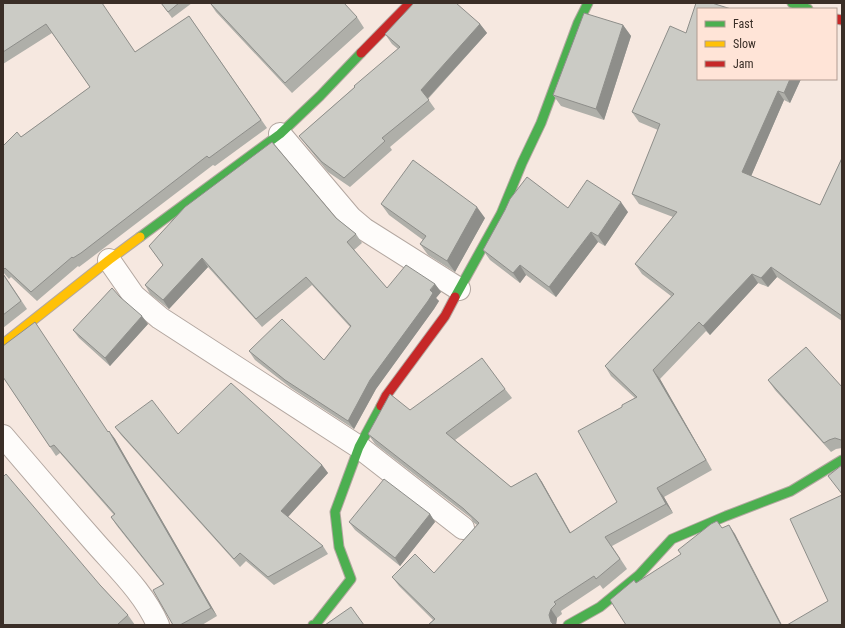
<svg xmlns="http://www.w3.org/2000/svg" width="845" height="628" font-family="'Roboto Condensed',sans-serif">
<rect width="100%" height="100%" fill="#f6e8e0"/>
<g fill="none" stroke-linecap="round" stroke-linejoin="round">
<defs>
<path id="street" d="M280,134L351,218L364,229L459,289
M109,260L134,296L160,318L359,447L463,528
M3,436C32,470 61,504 91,538C114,565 144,592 158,625"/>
<path id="fast" d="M792,3L808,9
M140,237L280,134L320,96L361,53
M455,297L501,214L522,163L541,123L578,23L588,3
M313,625H315L351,579L339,547L335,512L359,447L381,406
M568,625L600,607L639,575L672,539L726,516L791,491L842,460"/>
<path id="slow" d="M3,344L109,260L140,237"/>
<path id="jam" d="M836,19L842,20
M361,53L410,3
M381,406L386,396L445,316L455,297"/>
</defs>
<use href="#street" stroke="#b3a7a0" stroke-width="24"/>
<use href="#fast" stroke="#b3a7a0" stroke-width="11"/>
<use href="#slow" stroke="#b3a7a0" stroke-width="11"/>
<use href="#jam" stroke="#b3a7a0" stroke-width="11"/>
<use href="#street" stroke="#fefcfa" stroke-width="22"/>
<use href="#fast" stroke="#4caf50" stroke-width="9"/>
<use href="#slow" stroke="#ffc107" stroke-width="9"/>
<use href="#jam" stroke="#c62828" stroke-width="9"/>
</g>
<path fill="#afafa9" d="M3,3L135,52L189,16L267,128L215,166L213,165L87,261L79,267L78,266L37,301L11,277L9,279L3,272V146L21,137L90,87L52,33L3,64Z
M161,3H192L172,18Z
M210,3L357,17L364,28L292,93L216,12Z
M480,24L487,33L428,99L435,109L390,147L392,150L350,187L328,172L306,145L299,136L398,49L392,44L385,34Z
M623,25L631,36L604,120L561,106L553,95Z
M698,79H801L790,103L784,100L751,176L820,205L842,158V321L777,277L768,287L758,283L710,335L706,331L660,379L712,470L664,497L673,513L612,546L627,569L603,589L600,585L561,611L562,614L557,618L556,625H428L433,620L399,586L392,577L434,573L477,525L473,522L471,518L375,444L368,434L505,389L512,398L455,440L511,487L536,473L542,482L571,533L617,502L622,407L635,398L611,376L605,366L671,296L642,274L635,264L673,217L639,204L632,194L658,130L639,122L632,112Z
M381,204L485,218L455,272L428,255L420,244L423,240L389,215Z
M568,208L628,212L605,246L598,242L556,297L526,275L520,283L490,260L483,250Z
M336,218L356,234L362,243L354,250L387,288L435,284L441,292L436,298L439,301L434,309L376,389L354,429L291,388L255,360L249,351L324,360L350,327L312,285L262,327L208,267L169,309L150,294L145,285L163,265L149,246Z
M3,273L27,309L3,328Z
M120,297L148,324L110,366L79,338L73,330Z
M3,377L108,432L109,431L115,439L217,616L202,625H173L163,584L117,526L111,517L114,515L60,453L56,456Z
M768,380L842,387V448L836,449L831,452L775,390Z
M115,427L178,434L322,465L328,473L288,517L323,546L328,554L274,585L246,561L240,567L121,435Z
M430,514L435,522L400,566L355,530L349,522Z
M100,585L128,615L135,625H3Z"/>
<path fill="#8e8e8a" d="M480,24L487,33L427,99L421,90Z
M623,25L631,36L604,120L596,109Z
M790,79H801L790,103L784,93Z
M778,91L784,100L749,181L742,172Z
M621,202L628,212L605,246L598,236Z
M477,207L485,218L455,272L447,261Z
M591,232L598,242L556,297L549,287Z
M202,258L208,267L169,309L163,300Z
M520,265L526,275L520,283L513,273Z
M771,267L777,277L768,287L761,278Z
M752,274L758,283L710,335L703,326Z
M435,284L441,292L436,298L439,301L434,309L376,389L354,429L348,421L370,380Z
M142,316L148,324L110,366L105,358Z
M653,370L660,379L712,470L706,460Z
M109,431L115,439L217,616L211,608Z
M322,465L328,473L286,519L281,511Z
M536,473L542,482L576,543L570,533Z
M657,488L664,497L673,513L666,504Z
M430,514L435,522L400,566L395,558Z
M729,525L735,534L782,625H781Z
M551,609L557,618L556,625H553L551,622L549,615Z"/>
<path fill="#cbcbc5" stroke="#8e8e8a" d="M3,3H102L135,52L189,16L261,120L209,158L207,156L81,253L73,258L72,257L31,292L5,268L3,270V146L17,132L21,137L90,87L46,24L3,52Z
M161,3H179L168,12Z
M210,3H344L357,17L285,83Z
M414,3H456L480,24L421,90L429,100L382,138L385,141L344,178L322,162L299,136L355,87L354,86L400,47L385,34Z
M696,3H712L731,9H698V79H790L784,93L778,91L742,172L820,205L842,158V316L771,267L761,278L752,274L703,326L699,322L653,370L706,460L657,488L666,504L605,537L620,559L596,579L594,576L554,602L556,604L551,609L549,615L551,622L554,625H428L435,619L392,577L415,554L434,573L479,523L467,512L464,509L368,434L390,394L410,410L482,358L505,389L446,433L511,487L536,473L570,533L617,502L578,431L622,407V405L637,397L605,366L674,294L635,264L677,212L632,194L660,124L632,112L670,26L686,33Z
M584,13L623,25L596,109L553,95Z
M272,142L336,218L356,234L347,242L387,288L406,265L435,284L430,290L433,293L428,301L370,380L348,421L285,380L249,351L282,319L324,360L351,326L306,277L256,319L202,258L163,300L145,285L163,265L149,246L185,207Z
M413,160L477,207L447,261L420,244L426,236L381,204Z
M527,177L568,208L587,180L621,202L598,236L591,232L549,287L520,265L513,273L483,250L505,210L510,199Z
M3,274L21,301L3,315Z
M112,288L120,297L142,316L105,358L73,330Z
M35,322L108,432L109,431L211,608L180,625H173L153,590L164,584L111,517L115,514L54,445L50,447L3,377V346Z
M806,347L842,387V440H841L835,438L829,440L824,443L768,380Z
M231,383L322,465L281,511L323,546L268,577L240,553L234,559L115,427L152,400L178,434Z
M842,465V494L828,476Z
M6,474L100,585L128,615L117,625H3V477Z
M384,479L430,514L395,558L349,522Z
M842,495V625H787L828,601L790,519Z
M717,521L722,528L729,525L781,625H626L610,600L634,580L636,583L681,554L678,550L711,524Z
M351,607L364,625H325Z"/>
<rect width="845" height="628" fill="none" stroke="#3a2e27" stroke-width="8"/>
<rect x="697" y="8" width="140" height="72" fill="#ffe4d7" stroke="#b09b91"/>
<rect x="705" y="21" width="20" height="6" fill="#4caf50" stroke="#b09b91"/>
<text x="733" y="28" font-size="12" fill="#3a2e27">Fast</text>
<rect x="705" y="41" width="20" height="6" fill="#ffc107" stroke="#b09b91"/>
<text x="733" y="48" font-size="12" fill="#3a2e27">Slow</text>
<rect x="705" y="61" width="20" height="6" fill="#c62828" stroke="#b09b91"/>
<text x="733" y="68" font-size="12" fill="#3a2e27">Jam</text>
</svg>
